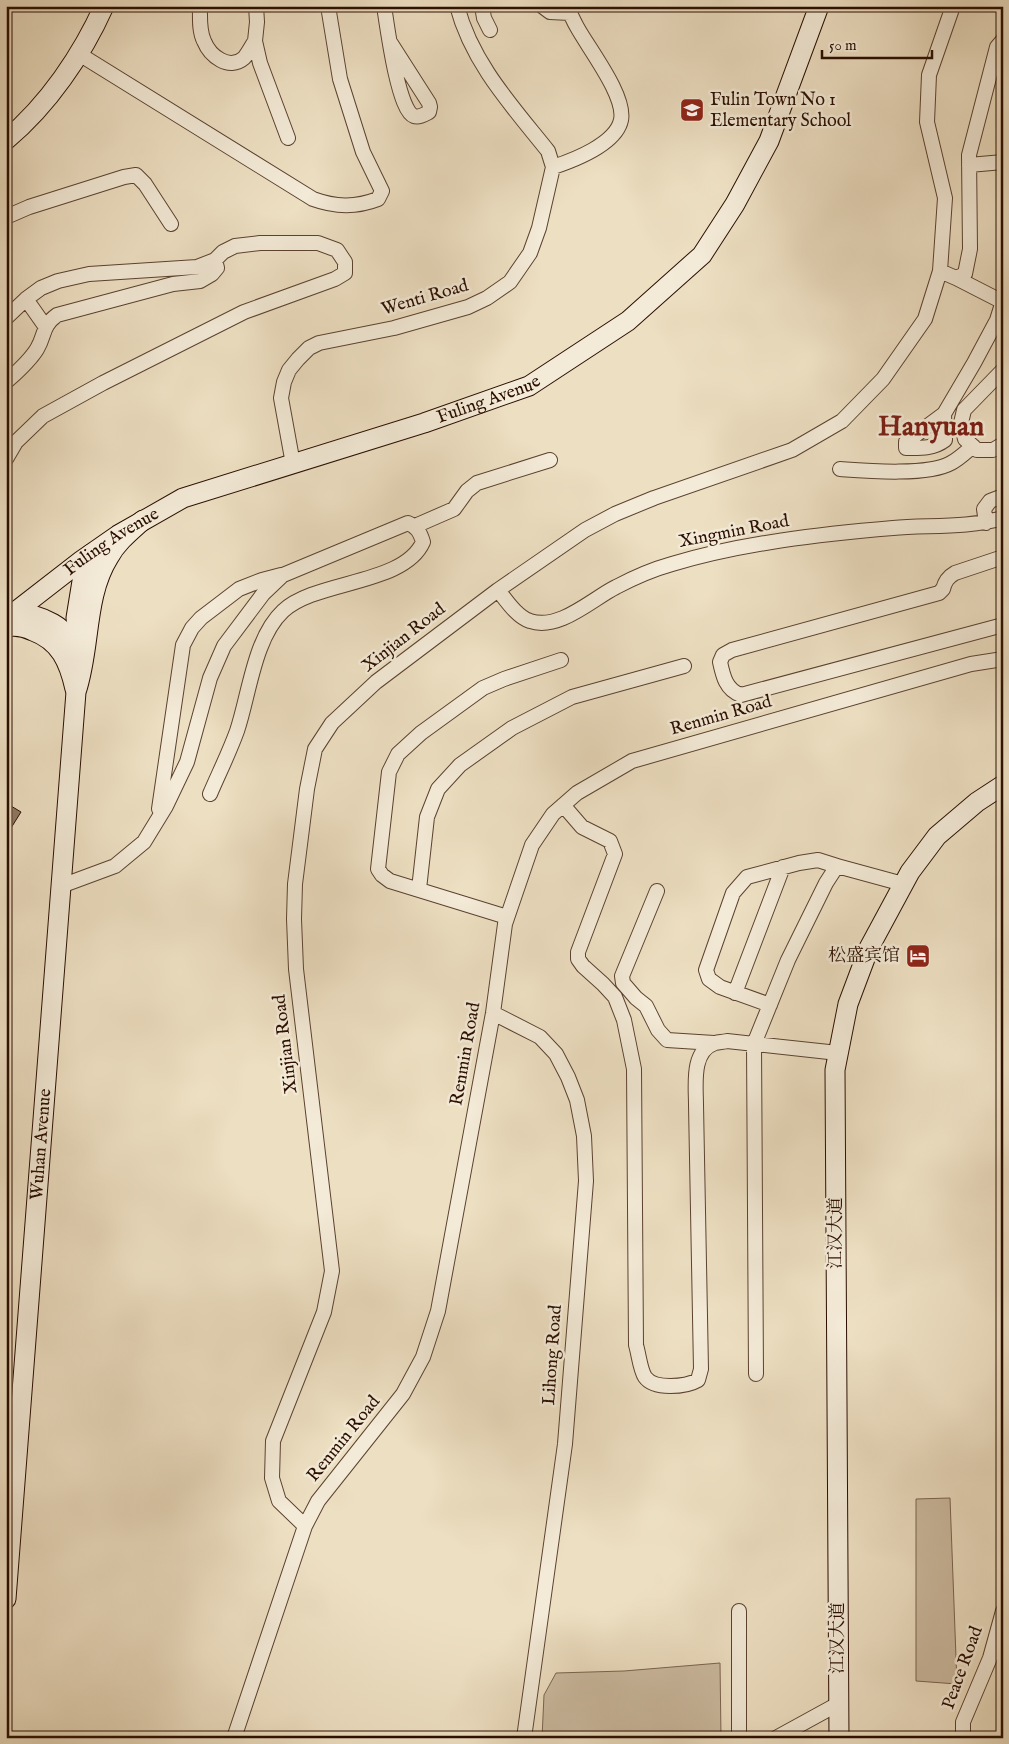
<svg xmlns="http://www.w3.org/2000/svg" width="1009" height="1744" font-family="'IM FELL English','Noto Serif SC',serif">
<rect width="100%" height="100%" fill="#eddfc2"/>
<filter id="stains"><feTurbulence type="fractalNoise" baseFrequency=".004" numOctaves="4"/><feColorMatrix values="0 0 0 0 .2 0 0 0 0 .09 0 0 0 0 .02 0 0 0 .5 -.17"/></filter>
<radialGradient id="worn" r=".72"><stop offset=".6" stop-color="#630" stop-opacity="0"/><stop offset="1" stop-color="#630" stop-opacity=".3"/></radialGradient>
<path fill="#ccbba1" stroke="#7b6450" d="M950,1498L957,1684L916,1681V1499Z
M720,1663L721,1738H542L544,1695L556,1673L624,1671Z"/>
<path fill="#8f7b65" stroke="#2a0e00" d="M6,803L21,812L6,836Z"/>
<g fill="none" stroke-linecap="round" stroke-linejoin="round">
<defs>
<path id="minor" d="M200,6C200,18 199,31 204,41C210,56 229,71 244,58C248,53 251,47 255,41
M256,6L257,22L255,41L260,63L288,138
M384,6C387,25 398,111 414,116C419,118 425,114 429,112L430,107L429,103L390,42
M482,6L484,18L490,30
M542,6L550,12L570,13
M79,54L313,199C335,207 355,208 378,199L382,191L363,152L340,79L328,6
M969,165L1003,162
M553,167C574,160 616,144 621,120C626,96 589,49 577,27C573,20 570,13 567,6
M6,217L29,207L124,177L136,175L145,184L171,224
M940,271L956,278L965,274L970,249L969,155L997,47L1003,40
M956,278L999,300L1002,303
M26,299L45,326
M6,318L26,299L41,288L58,281L89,274L197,267L215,260L223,252L235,246L260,243H318L337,250L345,262V273L335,279L244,312L103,383L43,416L16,442L6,459
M1003,370L964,410L961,423L965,439L977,450H993L1003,444
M6,382C17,372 29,362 37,349C46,334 41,327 57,315L173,284L200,281L212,274L217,268L215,260
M944,414L945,440C933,449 920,448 906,448V442L944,414L974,363L997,320L1003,301
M293,464L281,398L284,382L289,370L298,359L309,348L319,343L394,328L468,307L487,298L510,282L530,253L539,228L553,167L548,151C512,106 472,63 457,6
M840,469C867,471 928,476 951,463C959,459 966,452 973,446
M986,523L984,509L990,501L1003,496
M415,526L454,509L467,491L477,483L550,460
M1003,557L955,573C948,577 945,581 943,589L939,593L732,650L723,655L720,662C723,676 726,690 741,695L1003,625
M498,590C506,600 517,617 530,621C559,631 592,599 616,587C633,578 654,569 672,564C742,543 821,534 893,528C929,525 968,528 1003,518
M563,805L582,827L610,841L615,854L578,952V959L583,966L603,984L615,997L624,1020L634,1069L636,1345C639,1355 640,1369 645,1377C654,1390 686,1387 698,1380L701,1369L696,1105C696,1085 691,1051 715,1043C719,1042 724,1042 727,1041L838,1053
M159,809L183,645L192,628L201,618L239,589L262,580L281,575
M61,886L115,866L144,842L166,806L187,762L210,678L224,646L263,594L283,575L408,523C417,527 420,532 423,542C404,585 316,580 283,611C254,638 249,696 237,731C229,753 219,773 210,794
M419,889L427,817L438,789L460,765L512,728L572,697L684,666
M657,891L622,976L623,983L636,998L646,1006L658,1030L667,1040L714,1043
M507,917L390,881L382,875L378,869L389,772L398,754L421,733L483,688L504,679L561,660
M735,993L783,867
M770,1005L720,987L709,979L706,970L733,893L747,877L799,863L818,860L837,866
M493,1013L540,1037L556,1054L568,1077L577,1100L584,1136L586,1181L565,1444L524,1738
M756,1374L754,1044L788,960L826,883L837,866L903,884
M305,1526L279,1501L272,1478L273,1441L324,1312L332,1271L296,969L294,919L295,884L307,789L315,749L332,723L376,682L498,590L585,530L615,514L654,498L792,450L842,421L883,379L925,319L940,271L945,198L927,122L929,75L953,6
M234,1738L305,1526L318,1501L403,1394L423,1357L438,1311L493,1013L505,924L532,845L553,814L577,793L632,761L971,664L1003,659
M739,1738V1611
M776,1738L838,1704
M963,1738V1722L990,1658L1003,1611"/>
<g id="secondary">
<path d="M6,140C48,105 82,55 104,6"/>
<path d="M14,613C42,614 68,626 78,654"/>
<path id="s1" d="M6,619L82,560L118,535L183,498L424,423L529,386L628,321L702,255L735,204L769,141L819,6"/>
<path d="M6,627C16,625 25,627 33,631C60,641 69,662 75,689"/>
<path d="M81,646L76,618L83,575L91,554"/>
<path id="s2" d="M6,1599L76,692C91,648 84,597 109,557C117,542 131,531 143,520"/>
<path d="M839,1738L835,1070L848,1004L869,948L910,872L937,836L977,802L1003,785"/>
</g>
</defs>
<use href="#minor" stroke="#5b4230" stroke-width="16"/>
<use href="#secondary" stroke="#2a0e00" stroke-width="21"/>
<use href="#minor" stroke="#f3ead7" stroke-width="14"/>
<use href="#secondary" stroke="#f3ead7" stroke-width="19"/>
</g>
<defs>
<symbol id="school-square" viewBox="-11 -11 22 22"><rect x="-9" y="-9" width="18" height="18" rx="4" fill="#8f2418" stroke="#f3ead7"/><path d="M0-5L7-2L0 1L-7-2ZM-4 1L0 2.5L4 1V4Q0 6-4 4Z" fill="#fff"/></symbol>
<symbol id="hotel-square" viewBox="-11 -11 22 22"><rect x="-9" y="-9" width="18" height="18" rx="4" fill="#8f2418" stroke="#f3ead7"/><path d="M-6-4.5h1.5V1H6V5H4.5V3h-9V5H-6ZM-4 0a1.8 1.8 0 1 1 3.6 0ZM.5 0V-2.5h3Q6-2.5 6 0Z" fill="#fff"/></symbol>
</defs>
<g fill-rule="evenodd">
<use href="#school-square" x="678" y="96" width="28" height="28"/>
<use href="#hotel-square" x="904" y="942" width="28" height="28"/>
</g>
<g text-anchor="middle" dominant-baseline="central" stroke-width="5" stroke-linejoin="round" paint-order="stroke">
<g font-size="18" fill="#2a0e00" stroke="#f3ead7" text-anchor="start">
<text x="710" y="100">Fulin Town No 1<tspan x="710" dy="21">Elementary School</tspan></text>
<text x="900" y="956" text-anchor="end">松盛宾馆</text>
</g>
<g font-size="18" fill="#2a0e00" stroke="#f3ead7">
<text transform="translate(425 298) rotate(-16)">Wenti Road</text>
<text stroke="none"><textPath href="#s1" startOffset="536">Fuling Avenue</textPath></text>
<text transform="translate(734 532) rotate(-11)">Xingmin Road</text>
<text stroke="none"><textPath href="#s1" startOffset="131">Fuling Avenue</textPath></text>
<text transform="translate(404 638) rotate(-38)">Xinjian Road</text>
<text transform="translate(721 716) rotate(-16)">Renmin Road</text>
<text transform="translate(286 1044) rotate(-97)">Xinjian Road</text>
<text transform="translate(466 1054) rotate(-80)">Renmin Road</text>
<text stroke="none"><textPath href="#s2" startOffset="456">Wuhan Avenue</textPath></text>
<text transform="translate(836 1233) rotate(-90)">江汉大道</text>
<text transform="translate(553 1355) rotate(-86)">Lihong Road</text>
<text transform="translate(344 1439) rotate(-51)">Renmin Road</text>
<text transform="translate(838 1638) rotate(-90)">江汉大道</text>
<text transform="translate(963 1668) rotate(-70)">Peace Road</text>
</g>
<g font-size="28" font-weight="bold" fill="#7a1f14" stroke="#f3ead7">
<text x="931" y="427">Hanyuan</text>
</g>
</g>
<rect width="1009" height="1744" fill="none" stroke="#eddfc2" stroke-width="25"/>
<rect x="8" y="8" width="994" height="1729" fill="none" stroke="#2a0e00" stroke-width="2.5"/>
<rect x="12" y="12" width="984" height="1719" fill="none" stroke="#2a0e00"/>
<path d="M822 50v8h110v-8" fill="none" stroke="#2a0e00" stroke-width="2.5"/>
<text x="829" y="50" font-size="15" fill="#2a0e00" stroke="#f3ead7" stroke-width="4" paint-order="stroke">50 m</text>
<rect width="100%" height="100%" filter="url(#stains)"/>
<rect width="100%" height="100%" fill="url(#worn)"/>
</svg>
